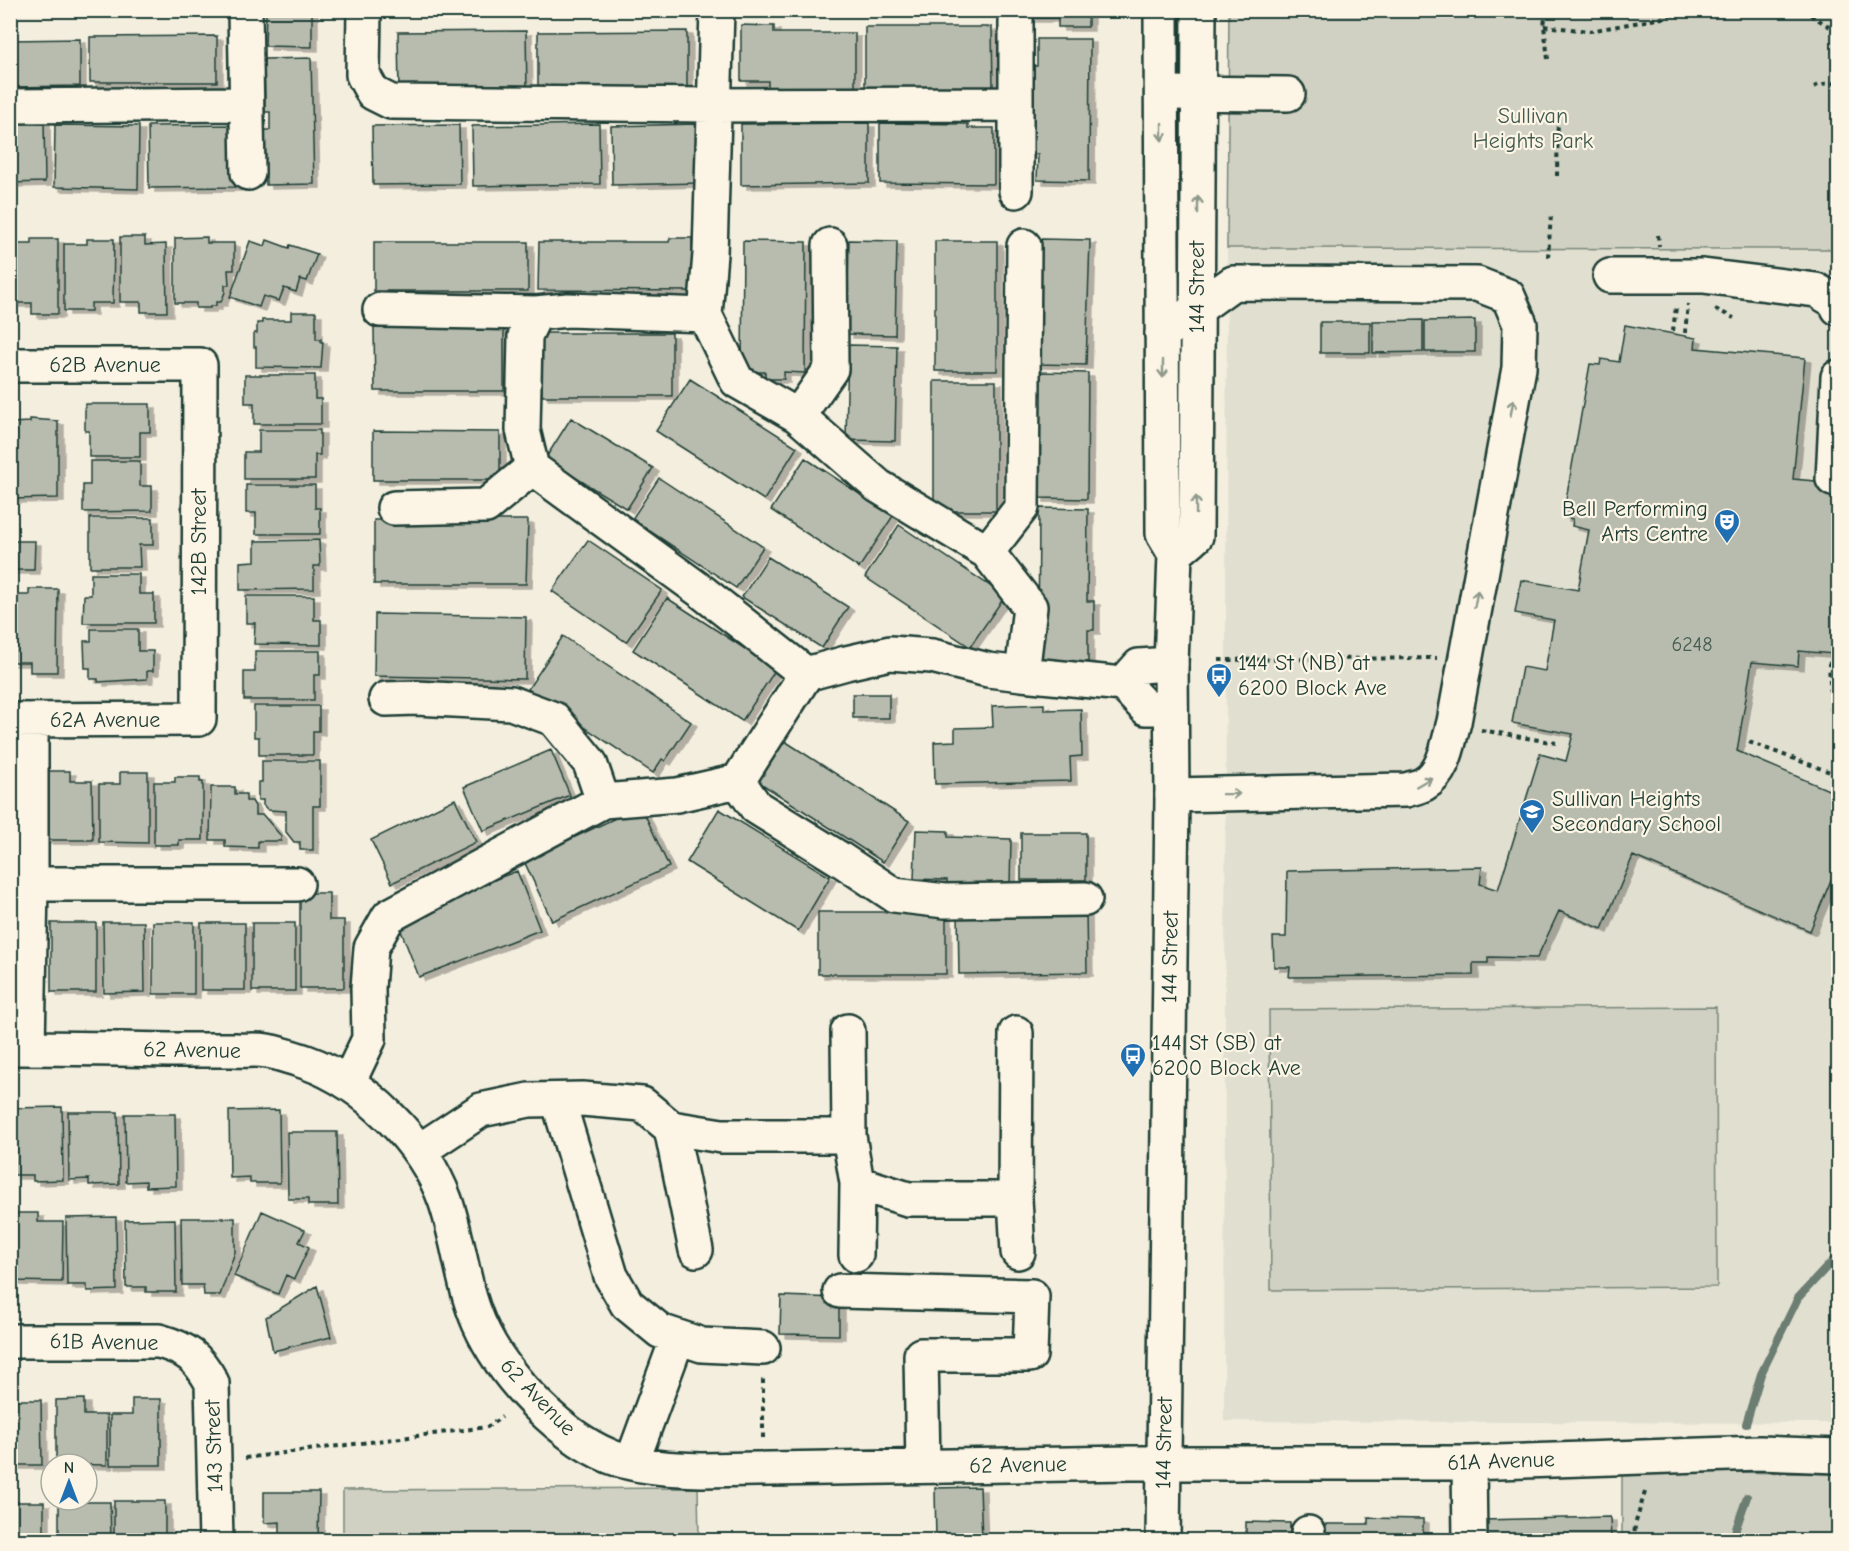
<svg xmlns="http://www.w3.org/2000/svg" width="1849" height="1551" font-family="'Comic Neue',sans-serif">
<defs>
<filter id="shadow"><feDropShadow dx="6" dy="4" stdDeviation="0" flood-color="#0004"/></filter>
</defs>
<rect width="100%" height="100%" fill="#f3eede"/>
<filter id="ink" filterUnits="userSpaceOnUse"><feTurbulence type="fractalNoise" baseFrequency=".0167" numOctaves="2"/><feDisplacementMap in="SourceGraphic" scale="12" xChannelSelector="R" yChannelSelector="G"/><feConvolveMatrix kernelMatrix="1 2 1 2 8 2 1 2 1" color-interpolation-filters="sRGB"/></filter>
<g filter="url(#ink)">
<path fill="#e1dfd0" d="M1227,248L1838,249V1423L1224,1421Z"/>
<path fill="#d0d1c2" stroke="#78877b" stroke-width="1.5" d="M1229,11H1838V249L1227,248Z
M1716,1007L1717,1287L1271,1290L1269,1010Z
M1622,1470L1838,1474V1540H1622Z
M698,1488L699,1540H343V1490Z"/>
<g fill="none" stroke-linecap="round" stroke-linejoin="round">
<path stroke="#6c7d72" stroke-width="8" d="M1746,1424L1761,1374L1798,1298L1838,1255
M1732,1540L1747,1497"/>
</g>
<path fill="#b8bcae" stroke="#1f3d34" stroke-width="1.5" filter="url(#shadow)" d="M266,10H312V47L265,46Z
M1030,10H1088V27H1058V18H1030Z
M741,25L774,26V33H855V93H768V81H741Z
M865,27H992L993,88H865Z
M526,31L527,91L399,93L398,32Z
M687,31V90L538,92V32Z
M217,36V82H90V37Z
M80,39V86L10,87V40Z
M1037,39H1090L1089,181L1037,180L1038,154H1028V66H1037Z
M311,58L314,184L266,185L265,130H270V112H265L264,59Z
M44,119L45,182L10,183V120Z
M869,123V183L741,185V124Z
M880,123L968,124V128H994V184L880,183Z
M599,124L600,184L473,186L472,126Z
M698,124L699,183L612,185L611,126Z
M55,125L139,126L138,189L54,187Z
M235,125V187L149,188L148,126Z
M459,125L460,184L373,185L372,126Z
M120,237H145V245L166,244L167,312H141V302H120Z
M207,237V243H234V270H228L229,285H225V292L221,302H216V306H210V308H196V303H175V238Z
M670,238H692V291L538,290L539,242H669Z
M32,239H58V314H32V303H10V244H32Z
M87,239H114L113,303H91V311H64V244H87Z
M1041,239L1090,240L1086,365L1037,364Z
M267,240L289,248L290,245L317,254L307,281L300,279L296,292L284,288L279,301L263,296L259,307L230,297L250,241L265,246Z
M849,240L897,241L895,335L847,334Z
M743,241L806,242L805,373L784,372V379H765V372H742Z
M935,241H997V371H935Z
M374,242H528V291H374Z
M291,312H316V339H321V342H323L321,368L256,367V347H254V333H257V323H262V320H291Z
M1423,320V352L1373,353V321Z
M1475,320V352H1425V321Z
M1320,322H1370V353H1320Z
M1625,325L1696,338L1695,348L1805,358L1793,479L1838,483V606L1834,654L1799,651L1798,666L1752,662L1737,751L1838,794V863L1810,931L1633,856L1602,929L1559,911L1537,958L1488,957V963H1473V975L1289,977L1290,967H1274L1273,937H1286L1287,871L1482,867L1480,884L1498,890L1540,754L1566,761L1573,734L1512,723L1522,667L1545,671L1554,620L1515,613L1521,580L1578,590L1589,530L1572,526L1573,519L1563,517L1590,364L1600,365L1601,359L1619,362Z
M374,328H504V391H375Z
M542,333H672V396H542Z
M848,345L897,346L895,441L846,440Z
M1039,372L1088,373L1087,499L1038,498Z
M245,375H315V399H321V424H254V403H245Z
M690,379L797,447L764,500L656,431Z
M934,381H996V511H934Z
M85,404H150V432H140V457H89V431H85Z
M571,418L653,468L627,509L545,459Z
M30,419L58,421V498L10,499V423L30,422Z
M259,430H320V455H315V479H244V452H259Z
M373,431L500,432V480H373Z
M805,458L893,516L859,568L771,510Z
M90,461H140V486H152V511L83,512V485H90Z
M659,478L763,547L736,588L632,519Z
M246,485H315V508H320V534H256V513H246Z
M1039,508L1088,509L1087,601H1094V630H1088V662H1038Z
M90,518H153V545H139L140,567H90Z
M374,520H528L526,584H374Z
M899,525L1005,596L970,647L865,577Z
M319,540L320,566H314V589L240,590V562L255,561V541Z
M588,540L662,590L626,642L552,591Z
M10,541H35L34,570H10Z
M768,557L848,607L822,648L742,597Z
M91,574H139V594H154V623H83L84,595H91Z
M29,589H58L57,672H30V662H10L11,595H29Z
M246,596H314V620H321V645L254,644L255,623H246Z
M667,598L776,669L742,721L633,650Z
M375,614L526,617L525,679L374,676Z
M91,629H138V651H153V671H147V679L98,682V679H90V668H85L84,641H91Z
M563,636L691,722L665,761L662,759L653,773L528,689Z
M255,651H320V675H314V700H244V672H255Z
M853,694H889V718H853Z
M1044,704V710L1081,709L1082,756L1070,757L1071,781L935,784L934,742L955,741V728L993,727L992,706Z
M254,706H319V731H313V755H259V737H254Z
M780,738L909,821L883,862L754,779Z
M551,750L570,795L483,831L464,787Z
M262,761H320V806H313V850H300V842H294L286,832V811L268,810L263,805V800H258V782H262Z
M43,771H70V781H92L93,840H43Z
M120,772H148V843L99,842V784H120Z
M175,777H200V782H203V840H179V845H154V782H175Z
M211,787H235V794H246V801H252L255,806V815H263L281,836V841H258V848L225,847V840H210Z
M455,799L476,842L392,883L371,840Z
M641,806L669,867L552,921L524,861Z
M719,809L830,877L798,931L687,862Z
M916,830L948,831V837L1011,839L1010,887L947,885V880L914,879Z
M1021,833H1086V880H1021Z
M517,871L540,930L419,977L396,918Z
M300,893H329V920H344V988H300Z
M1086,911L1087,972L959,974L958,912Z
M818,912H946V974H818Z
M103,922H144L145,992L104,993Z
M153,922H194V994H153Z
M51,923H96V992H51Z
M201,923H245V990H201Z
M252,923H295V991H252Z
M10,927H18L17,990H10Z
M62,1107L63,1180L33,1181V1175H13L12,1108Z
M279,1110L280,1183H250V1177L230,1178L229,1111Z
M68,1112H118L119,1184L89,1185V1179L69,1180Z
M125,1114H175L176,1186L146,1187V1181L126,1182Z
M287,1132H337L338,1205H308V1199H288Z
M262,1211L305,1230L299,1242L309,1247L294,1279L286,1275L278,1294L234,1276Z
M14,1213H38V1222H63L62,1282L14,1281Z
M116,1217L117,1290L87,1291V1285H67L66,1218Z
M181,1218H235V1252L220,1295H204L203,1285H182Z
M175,1219L176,1292H146V1287H126L125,1220Z
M317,1286L331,1337L273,1351L266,1317Z
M781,1296L839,1298V1335L780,1334Z
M84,1399V1415H107V1465L56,1464V1400Z
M132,1399H161V1465H110V1415H132Z
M12,1400H41L42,1465H10Z
M980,1487L982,1540H936L935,1488Z
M264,1492H319L318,1540H280V1522L264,1523Z
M114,1501H165V1540H114Z
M10,1502H44V1540H10Z
M59,1502H110L111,1540H59Z
M1610,1517L1611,1540H1483V1520Z
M1368,1518L1423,1519V1540H1326V1524H1368Z
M1246,1522L1290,1523V1535H1297V1540H1246Z"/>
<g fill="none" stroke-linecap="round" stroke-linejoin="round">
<defs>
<path id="minor" d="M245,10L248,173
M364,10L363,75L373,93L391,102L713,105L1016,104
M717,10L710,254L705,315L737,381L798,416L878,486L987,552L1030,607L1022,674L1123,684L1146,708H1171
M1162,93L1288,94
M10,106L246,104
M1016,191V10
M1610,276H1703L1816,290L1838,303V308
M380,310L536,313
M705,315L568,310L536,313L525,336L523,430L532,468L701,591L806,674L846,663L890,653L932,656L988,670L1022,674
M1162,334L1233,283L1477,284L1508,296L1520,324L1519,368L1454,722C1448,743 1445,772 1424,784C1419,787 1412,788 1406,790L1172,795
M10,365H200L199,719L10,720
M798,416L831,369L830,245
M1833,479L1838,377
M394,508L486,506L532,468
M987,552L1022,507L1024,246
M806,674L738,781L756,807L840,859L894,895L945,901L1085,899
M1123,684L1139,666L1171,664
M386,699L416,698L511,703L554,719L590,763L603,801
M10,884H297
M848,1031L849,1136
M10,1048C64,1048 117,1049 171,1050C192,1050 213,1050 235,1050C245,1051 256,1049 267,1051C279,1053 294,1058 306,1062C365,1083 424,1142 445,1200C459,1240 462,1284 479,1323C503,1377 564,1442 620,1460C646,1468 675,1469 702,1470L1130,1463H1469L1760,1453L1838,1456
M28,1048L31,884V720
M348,1083L369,1039L368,988L371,948L389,916L603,801L677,795L738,781
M558,1100L611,1276L627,1304L660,1331L702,1345L763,1348
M671,1128L696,1250
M419,1151L481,1110L529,1100L582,1099L642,1104L671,1128L722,1136H849L857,1183L908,1199H1015L1016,1033
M1015,1199L1018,1252
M856,1255L857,1183
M840,1291L1032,1296L1030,1355H921L923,1466
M10,1341H159C187,1349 198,1357 212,1383L216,1540
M632,1462L678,1337
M1469,1463L1470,1540
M1308,1533L1309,1540"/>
<path id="major" d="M1161,10L1163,534L1175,554L1171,664L1172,795L1163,1540
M1175,554L1196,536L1199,10"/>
</defs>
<use href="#minor" stroke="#1f3d34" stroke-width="38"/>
<use href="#major" stroke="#1f3d34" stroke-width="38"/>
<path stroke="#1f3d34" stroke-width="4" stroke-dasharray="4.5 4.5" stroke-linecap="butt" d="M1546,10L1544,26L1548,59
M1803,10L1838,32
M1544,26L1590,31L1662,18L1685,10
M1814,87L1820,84L1838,83
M1557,176L1558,113
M1658,235L1659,246
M1548,257L1551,215
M1715,309L1734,318
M1673,331L1676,307
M1685,333L1688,304
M1838,657L1829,664L1832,718L1838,732
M1219,660L1437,658
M1481,730L1556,743
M1749,742L1838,775
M763,1438V1376
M245,1458L487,1427L502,1417
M1634,1540L1635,1525L1645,1492"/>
<use href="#minor" stroke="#fcf5e5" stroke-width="33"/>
<use href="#major" stroke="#fcf5e5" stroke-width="33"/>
</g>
<defs><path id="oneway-shaft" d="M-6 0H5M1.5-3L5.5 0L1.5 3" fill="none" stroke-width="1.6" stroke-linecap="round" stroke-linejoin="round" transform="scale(1.5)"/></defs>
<g stroke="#8e998c">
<use href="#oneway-shaft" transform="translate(1162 132) rotate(90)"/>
<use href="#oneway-shaft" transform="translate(1198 205) rotate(-90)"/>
<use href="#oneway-shaft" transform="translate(1163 369) rotate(90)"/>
<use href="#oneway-shaft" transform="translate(1512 408) rotate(-79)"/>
<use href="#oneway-shaft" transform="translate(1196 505) rotate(-90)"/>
<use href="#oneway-shaft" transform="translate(1476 599) rotate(-79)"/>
<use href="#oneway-shaft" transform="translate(1424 782) rotate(-30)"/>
<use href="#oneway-shaft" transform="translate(1231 794) rotate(-1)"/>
</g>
</g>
<defs>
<symbol id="theatre-pin" viewBox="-11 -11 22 30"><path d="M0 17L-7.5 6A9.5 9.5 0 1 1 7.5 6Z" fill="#1f6fb2" stroke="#fcf5e5"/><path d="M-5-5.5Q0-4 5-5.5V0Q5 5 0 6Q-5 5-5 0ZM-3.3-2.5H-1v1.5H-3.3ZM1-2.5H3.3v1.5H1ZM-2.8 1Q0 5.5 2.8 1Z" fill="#fff"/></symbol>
<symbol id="bus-pin" viewBox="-11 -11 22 30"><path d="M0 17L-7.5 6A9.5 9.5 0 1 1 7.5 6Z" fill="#1f6fb2" stroke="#fcf5e5"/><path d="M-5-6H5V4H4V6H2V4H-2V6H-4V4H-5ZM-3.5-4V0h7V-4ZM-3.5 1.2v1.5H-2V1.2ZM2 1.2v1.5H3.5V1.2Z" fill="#fff"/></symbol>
<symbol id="school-pin" viewBox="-11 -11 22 30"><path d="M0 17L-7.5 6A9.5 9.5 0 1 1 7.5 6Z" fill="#1f6fb2" stroke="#fcf5e5"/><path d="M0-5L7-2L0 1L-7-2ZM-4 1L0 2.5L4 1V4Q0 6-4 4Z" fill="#fff"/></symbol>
</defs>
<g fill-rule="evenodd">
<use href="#theatre-pin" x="1712" y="507" width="30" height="40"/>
<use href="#bus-pin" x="1204" y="661" width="30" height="40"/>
<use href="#school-pin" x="1517" y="797" width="30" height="40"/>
<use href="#bus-pin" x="1118" y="1041" width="30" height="40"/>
</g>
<g text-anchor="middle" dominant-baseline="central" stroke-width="4.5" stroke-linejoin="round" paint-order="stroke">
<g font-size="20" fill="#455d52">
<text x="1692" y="644">6248</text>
</g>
<g font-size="22" fill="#425b50" stroke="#fcf5e5">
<text x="1533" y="116">Sullivan<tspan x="1533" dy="25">Heights Park</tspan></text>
</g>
<g font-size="22" fill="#1f3d34" stroke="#fcf5e5">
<text transform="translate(1197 287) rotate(-90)">144 Street</text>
<text x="105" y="365">62B Avenue</text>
<text transform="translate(199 542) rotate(-90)">142B Street</text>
<text x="105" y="720">62A Avenue</text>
<text transform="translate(1170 957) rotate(-89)">144 Street</text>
<text transform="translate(192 1050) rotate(1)">62 Avenue</text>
<text transform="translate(104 1342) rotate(1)">61B Avenue</text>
<text transform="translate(538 1397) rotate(46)">62 Avenue</text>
<text transform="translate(1164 1443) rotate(-89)">144 Street</text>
<text transform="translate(214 1446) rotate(-92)">143 Street</text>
<text transform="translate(1501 1461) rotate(-2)">61A Avenue</text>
<text transform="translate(1018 1465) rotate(-1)">62 Avenue</text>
</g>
<g font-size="22" fill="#1f3d34" stroke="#fcf5e5" text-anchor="start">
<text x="1708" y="509" text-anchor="end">Bell Performing<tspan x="1708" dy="25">Arts Centre</tspan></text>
<text x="1238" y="663">144 St (NB) at<tspan x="1238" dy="25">6200 Block Ave</tspan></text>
<text x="1552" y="799">Sullivan Heights<tspan x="1552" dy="25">Secondary School</tspan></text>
<text x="1152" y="1043">144 St (SB) at<tspan x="1152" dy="25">6200 Block Ave</tspan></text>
</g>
</g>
<rect width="1849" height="1551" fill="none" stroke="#fcf5e5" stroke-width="36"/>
<rect x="18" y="18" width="1813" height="1515" fill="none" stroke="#1f3d34" stroke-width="2" filter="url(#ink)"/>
<g transform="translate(69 1482)"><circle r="28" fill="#fcf5e5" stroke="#a4ab9e" stroke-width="1.5"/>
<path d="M0-4.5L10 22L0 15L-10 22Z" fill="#1f6fb2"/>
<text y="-9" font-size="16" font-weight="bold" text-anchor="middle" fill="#1f3d34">N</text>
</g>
</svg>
